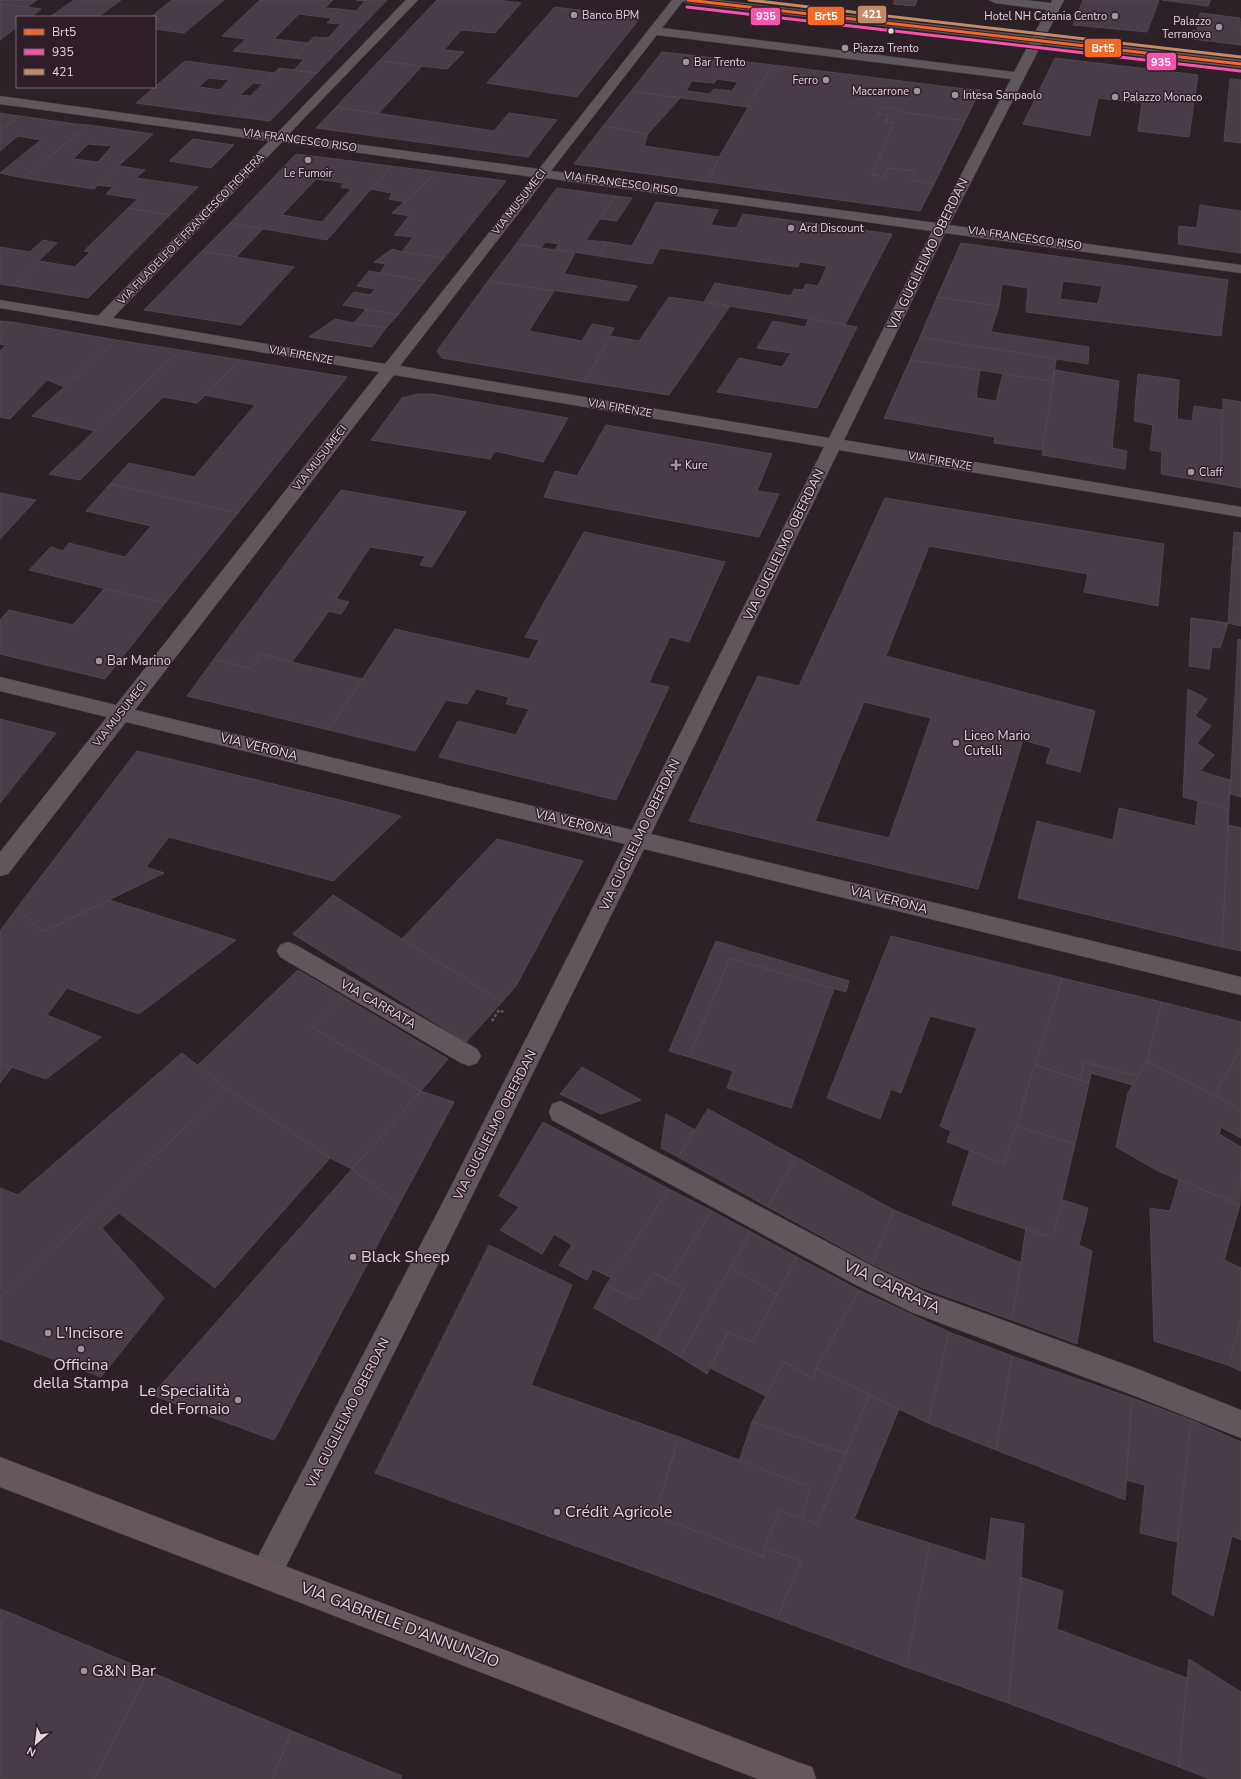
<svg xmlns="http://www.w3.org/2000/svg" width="1241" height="1779" font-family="'Nunito Sans',sans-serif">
<rect width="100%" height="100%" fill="#2b2127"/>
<path fill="#483c48" stroke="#4e484d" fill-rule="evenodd" d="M0,0H37L27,7L0,4Z
M74,0H121L98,17H50Z
M172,0H224L184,33L155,29V17H151Z
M260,0H333L325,8L340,9L331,18L299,14L274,39L308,43L293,58L233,51L246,39L222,36Z
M356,0H387L317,73L294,70L304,59L293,58L314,37L328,38L341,24L327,23L340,9L356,11L365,1Z
M437,0H497L521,3L495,33L461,30L444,50L464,52L447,69L379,61Z
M895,0H917L915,6L893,4Z
M1083,0H1159L1147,32L1073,25Z
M1162,0H1210L1208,6Z
M0,4L27,7L41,9L31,17H17V27L0,40Z
M555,7L640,18L577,97L487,83Z
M1200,13L1240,18L1241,45L1192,39L1193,30L1197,31Z
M662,52L680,54L773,65L747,107L631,91ZM717,79L738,82L732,91L714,89L710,94L686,91L692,81L714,83Z
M1055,58L1198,75L1189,137L1138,131L1142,103L1098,98L1090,136L1023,124Z
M185,61L274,73L262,84L253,83L240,95L250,96L230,116L136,103ZM208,78L229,80L220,90L199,87Z
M379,61L422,66L378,114L336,107Z
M773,65L965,89L980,90L965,121L901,112V110L883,107L878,114L889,115L885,122L894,123L872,175L884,177L887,168L915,171L911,180L934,184L920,211L708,182L719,157Z
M279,68L317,73L270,121L230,116Z
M1230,79L1241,80V143L1224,141Z
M631,91L680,98L648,134L603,126Z
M336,107L494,131L509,113L557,120L528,157L316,128Z
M883,107L901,110V112L965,121L934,184L911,180L915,171L887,168L884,177L872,175L894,123L885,122L889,115L878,114Z
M0,113L5,114L20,116L0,131Z
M20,116L75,124L89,125L23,178L0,173L41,140L18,136L0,151V131Z
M89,125L153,134L94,189L23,178ZM88,144L112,146L98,162L73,159Z
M603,126L648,134L644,146L719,157L708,182L574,164Z
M193,139L220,143L234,145L211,168L169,161Z
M296,154L391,166L327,240L230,223ZM316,179L344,183L341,187L351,189L322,222L282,215Z
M119,166L145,170L136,178L198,187L170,215L128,208L138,199L106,194L113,187L98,185Z
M391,166L437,172L405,202L389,199L392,193L371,189Z
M437,172L506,181L444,258L402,252L413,237L394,235L409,216L392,213Z
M557,188L615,196L586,240L607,242L599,256L555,249L559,244L546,242L541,247L516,244Z
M615,196L632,198L617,221L600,219Z
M656,202L718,210L711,225L724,227L736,228L743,214L892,234L845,325L704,302L715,283L791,296L794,289L803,290L806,284L818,286L827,266L800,262L798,267L660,248L652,264L599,256L607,242L632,246Z
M1200,205L1241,211V253L1178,244L1179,226L1197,228Z
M128,208L170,215L88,298L13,286L39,261L75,267L90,252L84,251Z
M230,223L263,229L236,257L202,251Z
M43,240L57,243L13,286L0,284V247L30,252Z
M961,243L1228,280L1221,336L1026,312L1028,288L1002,284L999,306L937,297ZM1063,281L1102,286L1098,304L1060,299Z
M516,244L575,253L564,274L637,286L628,301L488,281Z
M392,249L402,252L444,258L425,281L380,273L386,264L374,262Z
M202,251L236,257L294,267L241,325L144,310Z
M369,271L380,273L425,281L398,315L343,305L354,292L370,295L375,289L357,286Z
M488,281L554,291L529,331L582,341L592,324L614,328L585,382L442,358L437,351Z
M669,297L730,306L669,395L585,382L611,336L639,341Z
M937,297L999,306L991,332L1089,347L1088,364L920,337Z
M366,309L398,315L386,328L354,323Z
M809,318L857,327L817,408L717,392L739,358L782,367L791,353L757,348L773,321L805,327Z
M335,319L354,323L386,328L372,347L309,337Z
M0,321L11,322L0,333Z
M11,322L53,329L116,340L65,387L47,380L10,419L0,417V351L6,345L0,344V333Z
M920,337L1056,359L1053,381L910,360Z
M116,340L180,350L95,431L32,416Z
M180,350L241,360L197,403L163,397L80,480L49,474Z
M241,360L347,377L238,513L110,484L129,463L194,477L255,405L204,395Z
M910,360L980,370L976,398L996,401L1003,374L1053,381L1042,450L994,443L995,437L884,418Z
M1055,370L1119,381L1112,448L1127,451L1125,469L1042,455Z
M1138,374L1179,380L1177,419L1192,421L1194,406L1222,410L1221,484L1161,474L1162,452L1150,450L1153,425L1134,421Z
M417,394H432L568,418L543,462L495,451L490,459L371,440L402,398Z
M1223,399L1241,402V488L1221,484Z
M606,425L772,454L757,491L779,494L759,537L544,497L555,471L577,476Z
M110,484L238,513L165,603L29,570L51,547L63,551L69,543L125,557L151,526L86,511Z
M341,490L466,512L432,567L420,565L425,556L370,547L336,599L349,602L341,614L329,611L292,662L261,654L251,669L214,659Z
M0,493L36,500L0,539Z
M885,498L1164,544L1158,606L1084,592L1088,574L929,546L886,656L1095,711L1080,772L1046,763L1051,748L1023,740L978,889L689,821L758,676L799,686ZM864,702L931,718L889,838L815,821Z
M584,532L725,562L689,642L670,637L656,667L649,683L669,687L616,800L439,757L458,721L516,735L529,709L506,704L509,697L476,689L467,704L446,700L415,751L329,730L395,629L529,659L539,640L525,637Z
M1234,532L1241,533V549L1233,548Z
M1233,548L1241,549V626L1228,623Z
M104,589L165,603L105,679L0,654V620L9,610L73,625Z
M1191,618L1228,623L1220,648L1212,647L1209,669L1189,666Z
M1238,639L1241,640V797L1230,794Z
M261,654L292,662L362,679L329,730L187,696L214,659L251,669Z
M1188,689L1207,699L1195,716L1211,726L1197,743L1214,755L1200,771L1230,780L1229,809L1183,797Z
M0,719L56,733L0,803Z
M137,751L352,803L401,816L333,881L169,837L146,867L164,873L43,932L17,908Z
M1198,801L1229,809L1222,947L1018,898L1037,821L1113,840L1119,808L1195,826Z
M1228,825L1241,828V951L1222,947Z
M497,839L583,861L516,986L502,1002L402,939Z
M333,895L402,939L502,1002L466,1042L293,934Z
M109,900L236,940L139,1014L67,988L47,1015L101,1037L46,1079L0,1063V931L17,908L43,932Z
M891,936L1062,978L1004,1164L947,1142L951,1131L940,1126L977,1028L930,1016L901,1093L891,1089L880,1119L827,1098Z
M716,941L849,981L846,992L730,958L689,1057L669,1051Z
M730,958L834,989L791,1108L727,1088L733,1071L689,1057Z
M298,970L342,996L311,1027L421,1091L352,1169L330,1158L227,1089L198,1065Z
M1062,978L1162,1002L1147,1061L1138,1076L1084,1062L1080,1080L1035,1065Z
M342,996L448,1059L421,1091L311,1027Z
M1162,1002L1241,1022V1049L1214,1095L1147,1061Z
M1241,1049V1110L1214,1095Z
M182,1053L227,1089L0,1298V1188L18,1195Z
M1147,1061L1241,1110V1138L1221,1127L1219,1134L1241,1147L1240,1205L1160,1172L1116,1147L1128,1093Z
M1084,1062L1138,1076L1132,1085L1091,1073L1089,1083L1080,1080Z
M0,1063L12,1067L0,1083Z
M1035,1065L1089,1083L1075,1144L1016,1126Z
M582,1067L641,1100L601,1114L560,1094Z
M227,1089L330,1158L215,1288L119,1213L102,1228L164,1298L101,1377L0,1339V1298Z
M421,1091L454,1102L399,1204L352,1169Z
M708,1109L796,1157L768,1207L678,1157Z
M666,1114L695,1130L678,1157L661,1148Z
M543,1122L669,1189L610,1277L593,1269L587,1280L559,1265L572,1245L554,1234L542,1254L500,1230L519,1207L499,1196Z
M1016,1126L1075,1144L1053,1238L952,1205L970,1150L1004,1164Z
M796,1157L894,1210L872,1264L768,1207Z
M352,1169L399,1204L274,1440L152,1395Z
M1179,1180L1240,1205L1224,1260L1241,1268V1320L1228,1365L1154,1341L1150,1208L1170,1211Z
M669,1189L712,1211L668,1280L654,1273L636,1300L606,1285Z
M1063,1200L1088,1208L1079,1245L1092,1251L1077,1344L1012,1320L1026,1228L1053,1238Z
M894,1210L1021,1263L1012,1320L923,1288L872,1264Z
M712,1211L751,1232L680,1357L655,1342L684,1289L668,1280Z
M751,1232L797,1257L777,1295L731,1267Z
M489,1245L572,1285L531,1385L679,1437L655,1515L763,1557L764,1548L801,1561L777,1619L375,1473Z
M797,1257L859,1290L816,1369L814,1379L784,1362L766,1396L710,1368L728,1332L752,1342Z
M731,1267L777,1295L752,1342L728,1332L707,1374L680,1357Z
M654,1273L684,1289L655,1342L594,1308L606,1285L636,1300Z
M859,1290L949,1332L928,1423L816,1369Z
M1241,1320V1371L1228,1365Z
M949,1332L1012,1356L996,1450L928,1423Z
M1012,1356L1132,1398L1125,1500L996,1450Z
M784,1362L814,1379L816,1369L869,1395L846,1454L752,1422Z
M869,1395L899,1409L854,1519L930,1543L906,1667L777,1619L801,1561L764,1548L780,1511L817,1525Z
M1132,1398L1191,1420L1177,1542L1140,1533L1145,1485L1126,1480Z
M1191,1420L1241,1442V1540L1232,1536L1213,1616L1172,1594Z
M752,1422L846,1454L817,1525L802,1518L810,1487L739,1461Z
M679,1437L810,1487L802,1518L780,1511L764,1548L763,1557L655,1515Z
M991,1518L1024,1524L1021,1577L1008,1703L906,1667L930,1543L986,1561Z
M1021,1577L1063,1591L1057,1629L1187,1678L1179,1767L1008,1703Z
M0,1609L8,1612L0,1626Z
M8,1612L148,1671L94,1779H0V1626Z
M1189,1659L1241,1692V1779H1210L1179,1767Z
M148,1671L292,1731L272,1779H94Z
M292,1731L402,1776L401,1779H272Z"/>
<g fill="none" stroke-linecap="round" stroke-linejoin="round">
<defs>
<path id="minor" d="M406,0H418L288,135L539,169L672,0H684L662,28L1014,72L1047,10L995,3L989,0H1024L1051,3L1052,0H1064L949,225L1241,265V273L945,233L844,440L1241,507V517L839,450L651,834L1241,977V995L644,849L402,1337L277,1584L266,1588L255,1584L251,1573L255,1562L446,1196L625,844L126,722L8,874L0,876V852L107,717L0,691V677L116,705L379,372L0,308V300L98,316L269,141L0,104V96L276,134ZM657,35L1011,79L936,223L551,171ZM282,142L533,177L385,364L113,318ZM546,178L932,231L829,438L400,366ZM394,375L824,447L632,830L135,710Z
M288,942L296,945L477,1049L481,1056L477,1063L469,1066L461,1063L280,957L277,951L280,945Z
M561,1101L874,1267L928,1293L1135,1368L1241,1410V1438L1135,1396L911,1312L856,1285L552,1120L549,1112L552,1104Z"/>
<path id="major" d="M682,0H717L1241,60V68L688,3Z
M0,1457L800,1763L812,1767L816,1779H758L0,1487Z"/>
</defs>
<use href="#minor" stroke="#483f44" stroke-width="1"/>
<use href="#major" stroke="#483f44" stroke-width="1"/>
<path stroke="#5d5559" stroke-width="2.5" stroke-dasharray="3 2" stroke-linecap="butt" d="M492,1021L499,1010L505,1013"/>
<use href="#minor" fill="#60575c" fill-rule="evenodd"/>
<use href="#major" fill="#66575d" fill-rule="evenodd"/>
<defs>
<path id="bus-1" d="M688,0L1241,64"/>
<path id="bus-2" d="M687,7L1240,71"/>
<path id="bus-3" d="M749,0L1241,57"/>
</defs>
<use href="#bus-1" stroke="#2f1d28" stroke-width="5"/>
<use href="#bus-2" stroke="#2f1d28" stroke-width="5"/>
<use href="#bus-3" stroke="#2f1d28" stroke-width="5"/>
<use href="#bus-1" stroke="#f36827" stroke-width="3"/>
<use href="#bus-2" stroke="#f653ac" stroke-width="3"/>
<use href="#bus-3" stroke="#c18c65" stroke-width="3"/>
</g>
<g fill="#a1959c" stroke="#2f1d28" stroke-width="1.5">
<circle cx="574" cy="15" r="4"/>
<circle cx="1115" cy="16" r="4"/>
<circle cx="1219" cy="27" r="4"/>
<circle cx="845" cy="48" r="4"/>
<circle cx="686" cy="62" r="4"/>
<circle cx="826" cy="80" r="4"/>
<circle cx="917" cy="91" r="4"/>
<circle cx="955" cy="95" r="4"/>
<circle cx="1115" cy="97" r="4"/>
<circle cx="308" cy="160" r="4"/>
<circle cx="791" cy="228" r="4"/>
<path d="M674 459h4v4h4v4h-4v4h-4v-4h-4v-4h4z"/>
<circle cx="1191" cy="472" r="4"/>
<circle cx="99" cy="661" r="4"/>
<circle cx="956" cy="743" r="4"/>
<circle cx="353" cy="1257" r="4"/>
<circle cx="48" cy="1333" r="4"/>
<circle cx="81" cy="1349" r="4"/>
<circle cx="238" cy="1400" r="4"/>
<circle cx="557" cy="1512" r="4"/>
<circle cx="84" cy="1671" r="4"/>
</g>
<circle fill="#e1d4db" stroke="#2f1d28" stroke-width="1.5" cx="891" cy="31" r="3.5"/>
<g text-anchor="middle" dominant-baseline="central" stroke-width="3" stroke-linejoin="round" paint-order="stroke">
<g font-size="11" fill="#e1d4db" stroke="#2f1d28" text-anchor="start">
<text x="582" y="15">Banco BPM</text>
<text x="1107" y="16" text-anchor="end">Hotel NH Catania Centro</text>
<text x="1211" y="21" text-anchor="end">Palazzo<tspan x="1211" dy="13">Terranova</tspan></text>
<text x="853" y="48">Piazza Trento</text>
<text x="694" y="62">Bar Trento</text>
<text x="818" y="80" text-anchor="end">Ferro</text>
<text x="909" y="91" text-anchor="end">Maccarrone</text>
<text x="963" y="95">Intesa Sanpaolo</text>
<text x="1123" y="97">Palazzo Monaco</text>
<text x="308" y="173" text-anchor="middle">Le Fumoir</text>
<text x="799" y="228">Ard Discount</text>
<text x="685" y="465">Kure</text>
<text x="1199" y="472">Claff</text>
</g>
<g font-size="11" fill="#e1d4db" stroke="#2f1d28">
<text transform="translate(300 140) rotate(8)">VIA FRANCESCO RISO</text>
<text transform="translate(621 183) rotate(8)">VIA FRANCESCO RISO</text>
<text transform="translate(519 202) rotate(-52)">VIA MUSUMECI</text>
<text transform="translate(191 229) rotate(-46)">VIA FILADELFO E FRANCESCO FICHERA</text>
<text transform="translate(1025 238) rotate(8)">VIA FRANCESCO RISO</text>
<text transform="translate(301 355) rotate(10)">VIA FIRENZE</text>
<text transform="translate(620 408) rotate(10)">VIA FIRENZE</text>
<text transform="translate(320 458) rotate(-52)">VIA MUSUMECI</text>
<text transform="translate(940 461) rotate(10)">VIA FIRENZE</text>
<text transform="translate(120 714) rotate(-52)">VIA MUSUMECI</text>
</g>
<g font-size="13" fill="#e1d4db" stroke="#2f1d28">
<text transform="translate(928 254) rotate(-64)">VIA GUGLIELMO OBERDAN</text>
<text transform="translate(784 545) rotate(-64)">VIA GUGLIELMO OBERDAN</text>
<text transform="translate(259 747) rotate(14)">VIA VERONA</text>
<text transform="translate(574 823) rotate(14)">VIA VERONA</text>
<text transform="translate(640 835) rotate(-64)">VIA GUGLIELMO OBERDAN</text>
<text transform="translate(889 900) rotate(14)">VIA VERONA</text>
<text transform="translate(378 1004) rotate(30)">VIA CARRATA</text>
<text transform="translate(495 1125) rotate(-63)">VIA GUGLIELMO OBERDAN</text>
<text transform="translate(348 1413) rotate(-63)">VIA GUGLIELMO OBERDAN</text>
</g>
<g font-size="13" fill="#e1d4db" stroke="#2f1d28" text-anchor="start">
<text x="107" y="661">Bar Marino</text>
<text x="964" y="736">Liceo Mario<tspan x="964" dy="15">Cutelli</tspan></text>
</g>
<g font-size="16" fill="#e1d4db" stroke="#2f1d28" text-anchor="start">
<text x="361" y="1257">Black Sheep</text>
<text x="56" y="1333">L'Incisore</text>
<text x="81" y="1365" text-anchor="middle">Officina<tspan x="81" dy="18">della Stampa</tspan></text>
<text x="230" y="1391" text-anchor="end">Le Specialità<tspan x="230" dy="18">del Fornaio</tspan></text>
<text x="565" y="1512">Crédit Agricole</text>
<text x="92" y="1671">G&amp;N Bar</text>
</g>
<g font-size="16" fill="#e1d4db" stroke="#2f1d28">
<text transform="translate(892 1287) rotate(25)">VIA CARRATA</text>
<text transform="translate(400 1625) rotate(21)">VIA GABRIELE D'ANNUNZIO</text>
</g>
</g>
<g stroke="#2f1d28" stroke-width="1.5">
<rect x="857" y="5" width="30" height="19" rx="4" fill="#c18c65"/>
<rect x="807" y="6" width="38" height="20" rx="4" fill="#f36827"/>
<rect x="750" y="7" width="31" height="19" rx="4" fill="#f653ac"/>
<rect x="1084" y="38" width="38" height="20" rx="4" fill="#f36827"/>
<rect x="1146" y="52" width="31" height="19" rx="4" fill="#f653ac"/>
</g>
<g font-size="11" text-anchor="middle" font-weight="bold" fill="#fff">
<text x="872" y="18">421</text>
<text x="826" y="20">Brt5</text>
<text x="766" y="20">935</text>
<text x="1103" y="52">Brt5</text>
<text x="1161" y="66">935</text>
</g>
<rect x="16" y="16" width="140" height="72" fill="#2f1d28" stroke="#766670"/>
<rect x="24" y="29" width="20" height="6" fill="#f36827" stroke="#766670"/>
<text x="52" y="36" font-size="12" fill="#e1d4db">Brt5</text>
<rect x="24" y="49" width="20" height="6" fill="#f653ac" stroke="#766670"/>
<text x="52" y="56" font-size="12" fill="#e1d4db">935</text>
<rect x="24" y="69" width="20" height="6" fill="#c18c65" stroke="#766670"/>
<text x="52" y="76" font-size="12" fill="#e1d4db">421</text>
<g transform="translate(36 1743) rotate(208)" stroke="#2f1d28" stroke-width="3" paint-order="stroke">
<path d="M0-3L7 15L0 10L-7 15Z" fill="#e1d4db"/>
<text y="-6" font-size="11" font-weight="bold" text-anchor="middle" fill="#e1d4db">N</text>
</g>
</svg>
